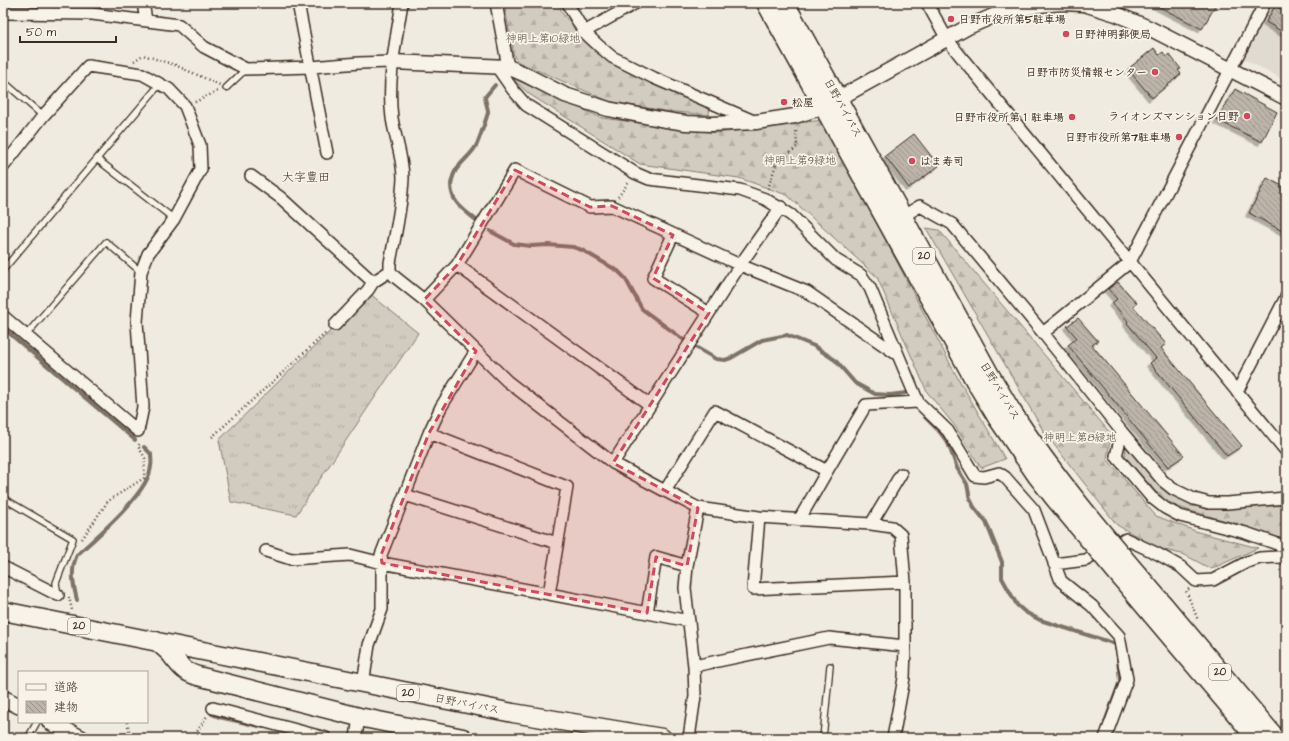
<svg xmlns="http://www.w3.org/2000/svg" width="1289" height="741" font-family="'Architects Daughter','Klee One',sans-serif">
<defs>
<pattern id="grass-tufts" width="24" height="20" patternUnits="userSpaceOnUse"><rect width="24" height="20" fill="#d1cbc0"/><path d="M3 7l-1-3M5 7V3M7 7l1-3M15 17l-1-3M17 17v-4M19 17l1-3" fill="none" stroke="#b4aea5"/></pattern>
<pattern id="forest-firs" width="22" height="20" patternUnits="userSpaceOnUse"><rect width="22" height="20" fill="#d1cbc0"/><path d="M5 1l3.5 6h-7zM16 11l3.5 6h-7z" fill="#b4aea5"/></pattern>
<pattern id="building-back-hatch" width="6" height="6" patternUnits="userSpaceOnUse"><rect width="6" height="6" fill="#bdb5aa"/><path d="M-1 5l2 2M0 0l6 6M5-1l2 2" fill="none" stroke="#9b938a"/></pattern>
<filter id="shadow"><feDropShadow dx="-3.5" dy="3.5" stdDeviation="0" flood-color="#0004"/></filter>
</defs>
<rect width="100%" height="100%" fill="#efebe0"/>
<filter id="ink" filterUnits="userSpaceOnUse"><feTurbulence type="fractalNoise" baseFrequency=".025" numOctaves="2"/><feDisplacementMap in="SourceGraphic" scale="8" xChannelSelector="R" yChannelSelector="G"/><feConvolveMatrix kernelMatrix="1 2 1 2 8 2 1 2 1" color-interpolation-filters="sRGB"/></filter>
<g filter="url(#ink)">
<path fill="#e0dbd0" d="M1273,3H1286V81L1244,59Z"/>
<path fill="url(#grass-tufts)" stroke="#867a6f" d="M369,293L418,333L296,515L231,502L219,440Z"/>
<path fill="url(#forest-firs)" stroke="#867a6f" d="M504,3H559L562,13L600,55L710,104L709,115L665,111L611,102L518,62L514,56Z
M512,78L602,118L717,133L823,120L955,373L1005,459L981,468L955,426L927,392L877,277L787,195L739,178L640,164L529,94Z
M926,228L939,230L1111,434L1107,459L1156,516L1198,532L1258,548L1211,569L1185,555L1157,548L1117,525L1044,432Z
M1126,447L1169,494L1195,504L1223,509L1286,505V540L1248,527L1187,510L1165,502L1125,457Z"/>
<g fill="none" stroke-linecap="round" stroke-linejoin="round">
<path stroke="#7e7266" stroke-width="4" d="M476,220C463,209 451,203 451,184C452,179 453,174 456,170C461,162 471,155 476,146C478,143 488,114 488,112C488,107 485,102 485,97L495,85
M490,231L514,244L531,246L548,245L573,247L582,250L618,271L625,278L642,309L684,340
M3,328L135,440
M697,348L716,359L725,360L731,358L762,340L787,335L814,346L835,360L855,383L875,394L890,395L906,393
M925,417L939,431L948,443L957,468L967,484L970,499L974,507L986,522L1002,562V578L1017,605L1025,612L1040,620L1116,644V649
M77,600C73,584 70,570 77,555C97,536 149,493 151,466C152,463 151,458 151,454L144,447
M212,714L219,717L263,727
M1105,722L1120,681L1118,660"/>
</g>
<path fill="url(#building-back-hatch)" stroke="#3b2a1e" filter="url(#shadow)" d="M1152,3H1217L1202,29Z
M1275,6L1286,12V34L1266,22Z
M1154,48L1159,55L1163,52L1166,57L1169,54L1181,69L1178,70L1181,74L1152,98L1128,69Z
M1235,89L1277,112L1262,142L1217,120Z
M914,134L939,166L909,188L885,156Z
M1267,178L1286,188V233L1249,213Z
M1118,282L1137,303L1133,306L1166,344L1161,348L1242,446L1227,456L1150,363L1156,358L1127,323L1128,321L1112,303L1117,299L1108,289Z
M1078,318L1098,341L1092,345L1184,456L1168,467L1068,345L1077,338L1067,326Z"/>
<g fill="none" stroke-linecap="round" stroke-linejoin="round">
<defs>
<path id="service" d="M3,81L43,116
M226,88L246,69
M97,159L174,219
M3,270L160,84
M26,335L106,242L141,272
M3,498L73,539L56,583L58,595
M28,738L37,722
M823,738L830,666"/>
<path id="minor" d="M143,3L146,20
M298,3L327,153
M402,3C396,41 387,79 392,118C395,138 403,158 403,178C402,206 395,235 390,263V271L395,277L424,300L507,381L613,463L665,491L698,508L759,517L871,524L892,527L901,535L905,582V646L904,678L893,738
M496,3L508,67
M568,3L570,8L584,32L599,46L612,57L654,78L756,122
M927,3L947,39L958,53L1286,451
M3,13L92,14L179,25L204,47L246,69L311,67L359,63L392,62
M584,32L636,3
M497,67L513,90L526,105L635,173L649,179L740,190L765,199L791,215L836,260L861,275L870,288L918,402L948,431L975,476L984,477L999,473L1005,477L1034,510L1061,581L1092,606L1119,636L1127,679L1105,738
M3,167L43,116L88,66L142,74L169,89L185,106L200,145L201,169L174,219L148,254L141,272L137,322L143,407L138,431
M251,176L281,198L373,282L390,271
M902,217L920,206L952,224L1043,333L1122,432L1163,481L1173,489L1194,499L1209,503H1227L1286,498
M673,235L653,278L709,313
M457,265L650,405
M424,300L457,265L515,170L590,207L612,206L740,265L807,292L898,355
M3,316L138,431
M335,325L368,290L373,282
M1043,333L1130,262L1265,3
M1237,392L1286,297
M1122,432L1116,456L1151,497L1165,508L1180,516L1246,533L1286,547
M429,433L567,487L549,594
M613,463L740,265L781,207
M827,471L866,405L918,402
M665,491L715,411L827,471L799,520
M405,495L557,543
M759,517L753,589L905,582
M871,524L901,474
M266,551L291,559L350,555L382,563L549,594L689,621
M1054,564L1086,560L1126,539L1158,554L1181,567L1196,581L1213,580L1247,562L1260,558L1278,557L1286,559
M3,567L58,595
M647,613L656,557L687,566
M694,666L829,638L905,646
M363,684L369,645L382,609V563L381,555L429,433L441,407L476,351
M213,708L326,738
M356,738L359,717
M689,738L695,696L694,666L685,588L687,566L698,508"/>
<path id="tertiary" d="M392,62L508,67L524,74L565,95L608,109L660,119L686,123L711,124L756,122L795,116L823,107L968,27L1000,13L1039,5L1062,3L1084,4L1116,14L1149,28L1286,98"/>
<path id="secondary" d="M3,698L19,706
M50,722L81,738"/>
<path id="trunk" d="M766,3L975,381L998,419
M785,3L989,373L1011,410
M1164,605L1276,738
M3,611L513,713L662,738
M1152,615L1256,738
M156,641C162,646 169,651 173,657C182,668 184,672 198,676L359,717L463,738"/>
</defs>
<use href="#service" stroke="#3b2a1e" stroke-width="8"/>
<use href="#minor" stroke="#3b2a1e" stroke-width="14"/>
<use href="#tertiary" stroke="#3b2a1e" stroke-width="17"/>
<use href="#secondary" stroke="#3b2a1e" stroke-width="18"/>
<use href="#trunk" stroke="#3b2a1e" stroke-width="21"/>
<path stroke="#3b2a1e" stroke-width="2.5" stroke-dasharray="1 3" stroke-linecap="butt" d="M134,61L143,55L175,65L220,85
M195,102L220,90
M768,189L776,164L797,147L796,129
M618,197L629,182
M212,437L327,332
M82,539L108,501L144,478L145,458L138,446L141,442
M1189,589L1186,591L1198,620
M69,597L72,610
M127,722L131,738
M193,738L207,716"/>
<use href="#service" stroke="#f7f3e8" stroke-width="5.5"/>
<use href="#minor" stroke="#f7f3e8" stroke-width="11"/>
<use href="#tertiary" stroke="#f7f3e8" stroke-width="14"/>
<use href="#secondary" stroke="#f7f3e8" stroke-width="15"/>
<use href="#trunk" stroke="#f7f3e8" stroke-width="18"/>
<defs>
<path id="trunk-bridge" d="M1011,410C1056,480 1110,542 1164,605
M998,419L1037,476L1055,499L1152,615"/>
</defs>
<use href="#trunk-bridge" stroke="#3b2a1e" stroke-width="21" stroke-linecap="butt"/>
<use href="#trunk-bridge" stroke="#f7f3e8" stroke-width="18"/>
</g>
</g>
<path fill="#d1495b" fill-opacity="0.2" stroke="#d1495b" stroke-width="3" stroke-dasharray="8 5" stroke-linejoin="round" d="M515,170L590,207L612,206L673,235L653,278L709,313L613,463L698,508L687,566L656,557L647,613L382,563L381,555L429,433L476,351L424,300L457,265Z"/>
<g fill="#d1495b" stroke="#f7f3e8" stroke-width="1.5">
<circle cx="951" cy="19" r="4"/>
<circle cx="1066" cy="34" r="4"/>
<circle cx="1155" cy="72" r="4"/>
<circle cx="784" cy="102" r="4"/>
<circle cx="1247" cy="116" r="4"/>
<circle cx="1072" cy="117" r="4"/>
<circle cx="1179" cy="137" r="4"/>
<circle cx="912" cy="161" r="4"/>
</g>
<g text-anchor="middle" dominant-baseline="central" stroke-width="3.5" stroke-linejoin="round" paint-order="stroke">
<g fill="#f7f3e8" stroke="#73665b" stroke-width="1">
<rect x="913" y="248" width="22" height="16" rx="3"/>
<rect x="68" y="618" width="22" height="16" rx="3"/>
<rect x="1209" y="664" width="22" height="16" rx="3"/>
<rect x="397" y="685" width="22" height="16" rx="3"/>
</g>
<g font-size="10" font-weight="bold" fill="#3b2a1e">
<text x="924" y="256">20</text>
<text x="79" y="626">20</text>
<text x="1220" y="672">20</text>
<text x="408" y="693">20</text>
</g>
<g font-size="11" font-weight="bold" fill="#3b2a1e" stroke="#f7f3e8" text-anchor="start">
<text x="959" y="19">日野市役所第5駐車場</text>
<text x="1074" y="34">日野神明郵便局</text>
<text x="1147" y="72" text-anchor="end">日野市防災情報センター</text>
<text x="792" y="102">松屋</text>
<text x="1239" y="116" text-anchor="end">ライオンズマンション日野</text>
<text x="1064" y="117" text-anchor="end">日野市役所第１駐車場</text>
<text x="1171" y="137" text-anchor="end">日野市役所第7駐車場</text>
<text x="920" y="161">はま寿司</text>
</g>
<g font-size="11" fill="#605246" stroke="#f7f3e8">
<text x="543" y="38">神明上第10緑地</text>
<text x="800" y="160">神明上第9緑地</text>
<text x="1080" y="437">神明上第8緑地</text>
</g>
<g font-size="11" fill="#3b2a1e" stroke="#f7f3e8">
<text transform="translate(843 108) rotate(61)">日野バイパス</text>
<text transform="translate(1000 391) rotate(59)">日野バイパス</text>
<text transform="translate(467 704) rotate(11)">日野バイパス</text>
</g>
<g font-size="12" fill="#3b2a1e" stroke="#f7f3e8">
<text x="306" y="177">大字豊田</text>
</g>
</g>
<rect width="1289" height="741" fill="none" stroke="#f7f3e8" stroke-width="16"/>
<rect x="8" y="8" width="1273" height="725" fill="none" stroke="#3b2a1e" stroke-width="1.5" filter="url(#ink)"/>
<rect x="18" y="671" width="130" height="52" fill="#f7f3e8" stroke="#aca397"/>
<rect x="26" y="684" width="20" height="6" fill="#f7f3e8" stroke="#aca397"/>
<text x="54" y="691" font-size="12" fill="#3b2a1e">道路</text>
<rect x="26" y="701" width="20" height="12" fill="url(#building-back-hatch)" stroke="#aca397"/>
<text x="54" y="711" font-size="12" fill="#3b2a1e">建物</text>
<path d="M20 36v6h96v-6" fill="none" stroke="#3b2a1e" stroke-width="2"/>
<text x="26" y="36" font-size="12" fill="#3b2a1e" stroke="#f7f3e8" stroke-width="3" paint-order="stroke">50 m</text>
</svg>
